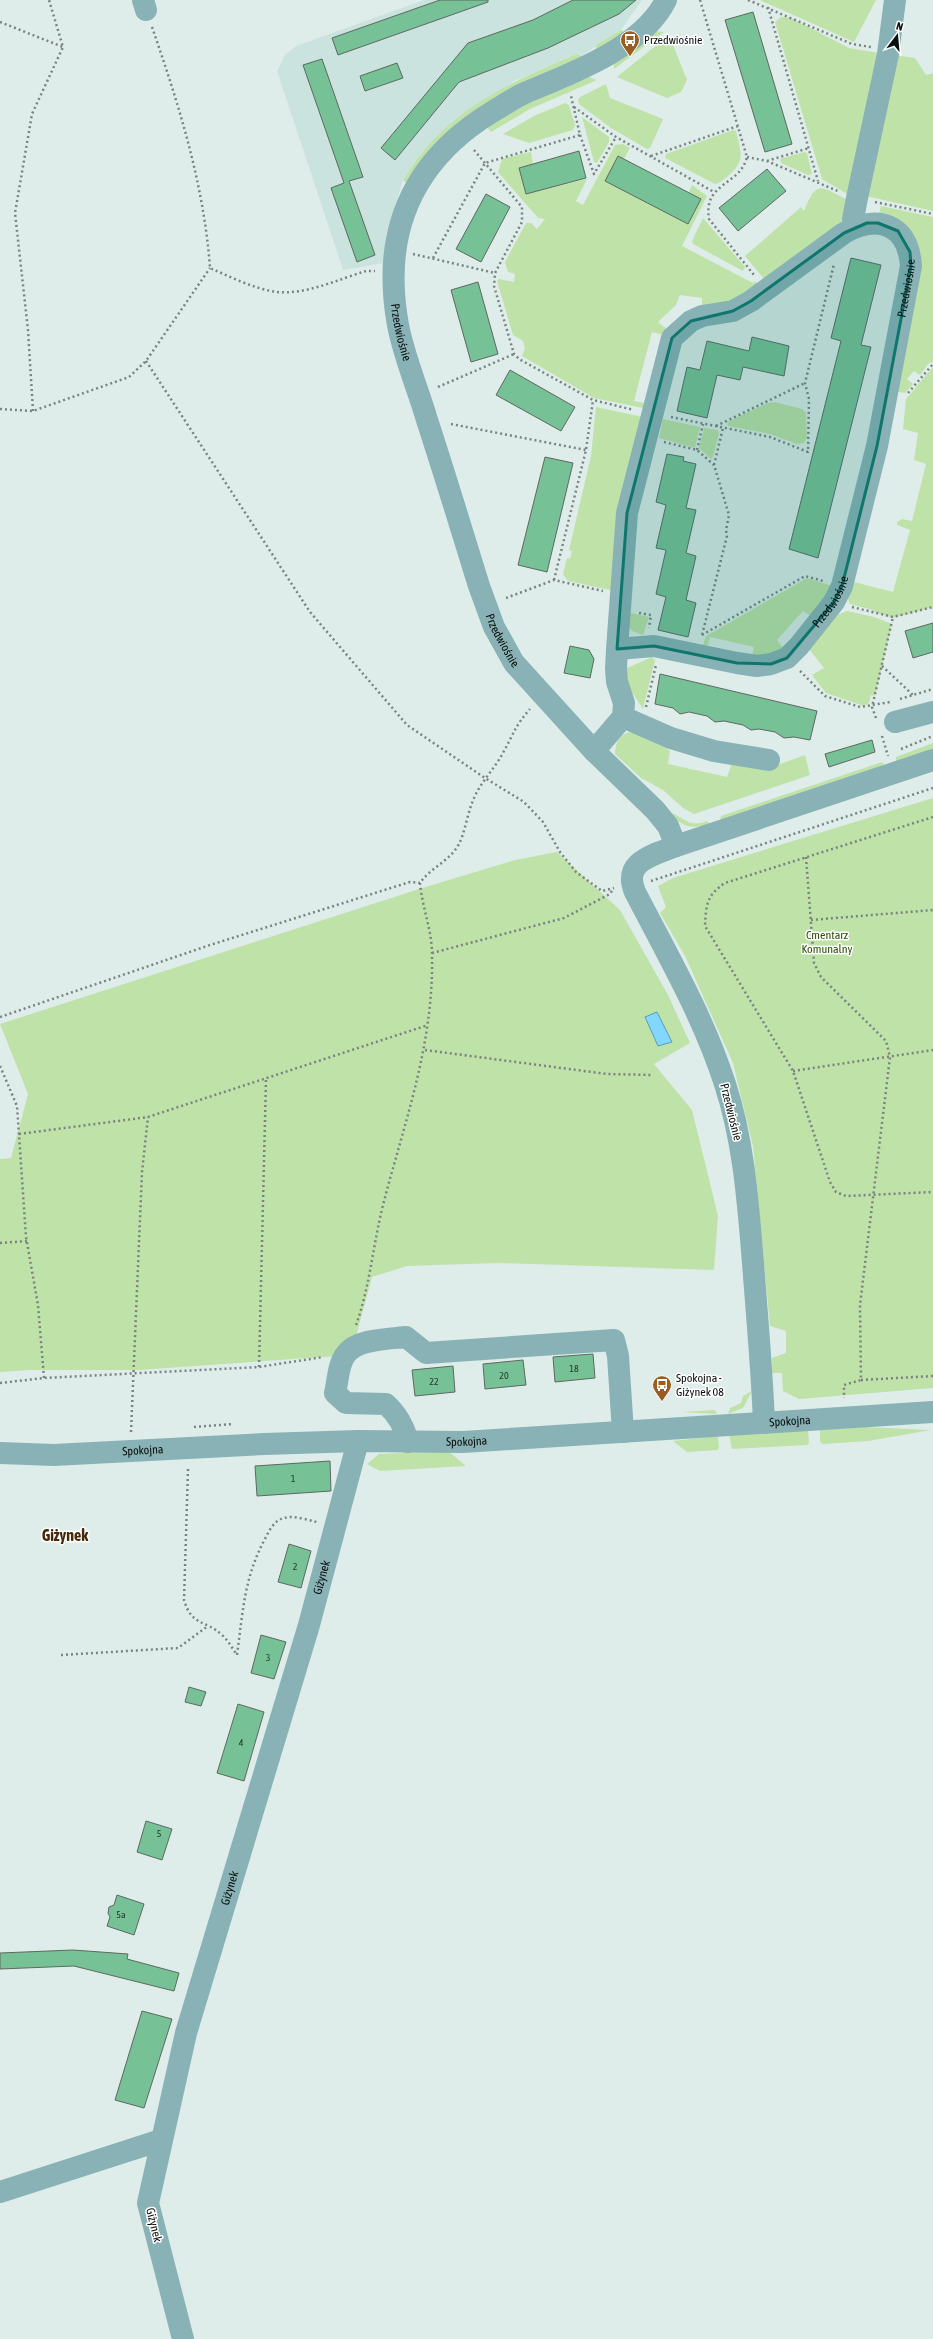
<svg xmlns="http://www.w3.org/2000/svg" width="933" height="2339" font-family="'Asap Condensed',sans-serif">
<rect width="100%" height="100%" fill="#dfedea"/>
<path fill="#cbe3de" d="M424,0H642L621,30L581,56L577,54L514,81L422,151L403,180L386,234L384,263L343,270L277,71L285,55L296,46Z"/>
<path fill="#bfe2a8" d="M760,0H876L854,42Z
M781,17L791,18L849,48L879,53L849,195L822,179L775,22Z
M621,30L624,32L596,50V45Z
M655,31L664,32L614,69V64Z
M669,35L687,80L681,92L667,98L617,77Z
M577,54L581,56V61L408,184L403,180C410,170 416,159 424,150C465,102 520,78 577,54Z
M895,55L915,58L926,75L933,73V211L866,196Z
M589,77L597,80L530,109L491,132L486,126L526,102Z
M606,84L610,98L663,119L650,148L647,149L611,128L579,104L578,100L580,97Z
M565,103L569,105L575,125L573,130L529,143L503,134L534,116Z
M582,117L609,137V142L597,163L594,162Z
M733,130L736,131C741,152 746,161 728,176C724,179 720,183 715,184L665,158L666,154Z
M623,144L630,148L624,159L618,156L605,181L688,224L701,199L689,192L692,185L707,196L682,246L753,283L755,281L758,284L764,279L745,256L801,207L804,211C817,178 821,187 848,200L843,226L737,302L702,308V298L680,295L676,305L658,322L668,330L664,335L652,332L634,401L644,403L643,408L594,398L522,356L525,348L523,341L513,335L497,281L499,279L514,282L515,274L508,272L505,262L526,223H531L537,229L545,219L538,218L498,172L502,159L531,152L533,164L519,168L526,194L587,179L576,201L583,205L615,145Z
M804,152L807,153L812,174L808,175L781,163L780,159Z
M881,206L933,217V362L929,363L920,375L914,371L907,379L913,384L905,393L894,391L917,264L878,217Z
M703,218L745,267L743,271L693,244L692,241Z
M933,367V607L893,618L875,612L873,610L850,604L846,595L850,581L893,592L910,530L897,525V522L902,519L912,521L926,464L914,460L918,433L903,429L906,399Z
M775,402L802,409L806,413L807,438L804,443L797,444L770,434L728,426L727,422L768,403Z
M596,407L643,417L613,587L610,590L568,581L563,574L567,558L570,559L572,551L569,550L591,456Z
M663,419L700,427L695,448L659,438Z
M704,428L718,430L719,433L713,457L711,459L699,448Z
M807,578L832,586L816,614L809,615L803,611L777,640L784,649L775,656L752,655L754,647L710,637L708,645L702,648L706,636Z
M847,611L874,617L892,624L875,696L871,695L869,703L864,706L826,693L812,675L824,668L809,649L837,615Z
M627,612L649,617L643,635L632,631L626,624Z
M652,657L655,660L643,709L625,682V669Z
M635,731L651,735L670,751L668,764L727,777L733,760L772,767L805,755L810,775L694,814L683,808L663,790L641,778L615,754C616,739 621,733 635,731Z
M933,743V751L896,762V757Z
M882,762L884,765L720,821L721,816Z
M933,798V1388L799,1399L783,1391L782,1373H772V1358L786,1353V1331L770,1326L753,1146L733,1063L685,956L660,913L666,907L658,886L673,878Z
M671,813C686,818 688,828 707,821L710,824C694,829 681,828 671,813Z
M557,852L620,910L668,995L690,1043L654,1064L692,1110L718,1216L714,1270L497,1263L407,1266L372,1277L351,1355L139,1370H30L0,1372V1159L11,1158L28,1094L0,1024L419,889L515,860Z
M752,1391L743,1408L728,1414L730,1408L741,1403L743,1396Z
M715,1410L717,1414L681,1412Z
M866,1427L931,1430L868,1441L823,1444L820,1442V1430Z
M808,1430L809,1443L807,1445L732,1449L729,1435Z
M718,1436L719,1448L717,1450L687,1452L673,1441Z
M448,1451L466,1466L380,1471L367,1464L379,1454Z"/>
<path fill="#81d7fe" stroke="#5d9bb6" d="M657,1012L672,1042L658,1046L645,1017Z"/>
<path fill="#76c195" stroke="#5e6862" d="M440,0H488V2L338,55L332,38Z
M573,0H636L619,14L548,48L459,82L395,160L381,148L468,43L533,20Z
M753,12L792,144L765,152L725,20Z
M322,59L363,177L349,181L375,255L357,262L331,188L344,183L303,65Z
M397,63L403,78L365,91L360,76Z
M579,151L586,178L526,194L519,168Z
M618,156L701,199L688,224L605,181Z
M767,169L786,191L738,231L719,208Z
M486,194L510,207L481,262L456,249Z
M851,258L881,265L861,345L871,347L818,558L789,549L841,341L831,338Z
M478,282L498,354L471,362L451,290Z
M752,337L789,346L784,376L743,367L740,380L717,375L707,418L677,411L687,367L700,370L707,341L749,351Z
M510,370L575,407L561,431L496,395Z
M667,454L684,457L683,461L696,464L686,508L696,510L686,553L696,556L686,600L696,603L688,637L658,630L666,597L656,594L666,550L656,548L666,505L656,502Z
M545,457L573,463L547,572L518,565Z
M933,623V652L913,658L905,631Z
M570,646L589,650L594,659L590,678L564,673Z
M660,674L817,711L810,740L794,737L784,738L775,732L759,729L751,730L743,725L724,721L715,722L707,716L689,712L680,714L673,708L655,704Z
M872,740L875,752L829,767L825,754Z
M593,1354L595,1378L555,1382L553,1357Z
M523,1360L526,1385L485,1389L483,1364Z
M453,1366L455,1392L415,1396L412,1370Z
M330,1461L331,1491L257,1496L255,1466Z
M289,1544L311,1551L301,1588L278,1582Z
M261,1635L286,1642L274,1679L251,1673Z
M189,1687L206,1692L201,1706L185,1702Z
M238,1704L264,1712L244,1781L217,1773Z
M146,1821L172,1829L162,1860L137,1852Z
M117,1895L144,1904L134,1935L107,1926L110,1917L108,1913L109,1907L114,1905Z
M73,1950L128,1954L127,1959L179,1973L174,1991L74,1966L0,1969V1953Z
M142,2011L172,2019L144,2108L115,2100Z"/>
<g fill="none" stroke-linecap="round" stroke-linejoin="round">
<path stroke="#7a8381" stroke-width="2.5" stroke-dasharray="2 3" stroke-linecap="butt" d="M700,0L747,157C740,186 703,182 709,219L754,275
M748,0L852,44L871,47
M768,7L818,181
M0,22L63,47
M152,27C179,105 204,185 210,268C231,277 254,289 277,292C306,295 339,279 366,271H375
M574,107L616,137L714,192
M580,135L594,174L616,137
M474,150L522,207V222L495,273L494,286L514,354L519,359L593,400L634,410
M651,156L738,126
M747,157L767,161L840,192
M767,161L809,148
M875,202L933,214
M413,254L495,273
M433,258L485,163L580,135L571,96
M146,361L310,612L407,725L485,778L524,802L543,822L560,852L576,872L602,891L614,888
M438,387L514,354
M908,393L933,364
M0,409L33,411L129,377L146,361L210,268
M33,411L28,330L15,213L32,114L63,47L49,0
M671,417L770,437L808,452L809,399L805,383L834,264
M451,424L586,450
M716,426L805,383
M664,442L697,450L714,465L729,515L726,530L727,536L702,635
M697,450L703,424
M714,465L723,428
M554,580L586,450L593,400
M506,598L554,580L603,591
M852,607L893,617L933,607
M639,613L651,615L649,628
M702,635L805,576L823,581
M882,666L913,695
M800,671L825,696L860,707L890,702
M900,699L933,689
M646,707L656,665
M876,718L872,707L893,617
M882,736L888,756
M901,749L933,736
M933,817L725,883C707,895 706,904 705,926L793,1071L830,1182L836,1192L846,1196L933,1192
M806,857L814,963L821,977L886,1041L890,1057L860,1305L861,1380L844,1385V1398
M651,881L933,788
M811,920L933,910
M432,953L564,918L610,894L613,889
M0,1017L210,945L410,882L420,883
M425,1050L607,1074L653,1075
M0,1066L17,1106L26,1237L38,1305L44,1378
M793,1071L933,1050
M19,1134L148,1117L428,1025
M0,1243L27,1241
M356,1325C370,1286 373,1245 383,1205C405,1120 434,1044 432,954C432,930 422,907 420,883C431,867 449,862 459,844C465,832 467,816 472,803C479,783 495,769 504,751C514,733 515,726 530,709
M259,1367L266,1079
M861,1380L933,1376
M0,1383L44,1378L259,1367L323,1357
M194,1427L233,1424
M131,1432L142,1172L148,1117
M188,1469L184,1600C192,1627 205,1619 222,1635C228,1640 232,1648 237,1655C243,1611 244,1577 266,1537C270,1529 275,1520 284,1518C294,1515 307,1520 317,1522
M61,1655L178,1648L208,1626"/>
<g stroke="#89b2b6" stroke-width="22">
<path d="M143,0L146,10"/>
<path id="s1" d="M666,0C643,47 573,73 527,92C515,97 504,105 492,112C412,161 381,232 398,325C404,357 418,389 427,420C445,475 462,531 479,586L494,627L514,663L594,751L655,810L668,826L676,846"/>
<path d="M855,227L853,219L857,198L888,54L895,0"/>
<path d="M623,717L671,738L714,751L769,760"/>
<path d="M895,722L933,712"/>
<path id="s2" d="M594,751L623,717L624,703L617,682L616,669L617,649L654,646L737,663L757,666L771,664L787,658L799,646L834,602L842,586L877,446L911,266C908,224 878,214 844,233L751,301L733,311L702,316L691,321L672,338L627,513L617,649"/>
<path d="M764,1423C762,1370 757,1317 753,1263C748,1203 744,1142 725,1084C703,1016 668,956 635,892C622,861 654,855 676,846L933,760"/>
<path d="M408,1442C404,1426 398,1415 386,1404L346,1403L335,1393C338,1381 338,1364 346,1354C357,1339 389,1339 406,1337L426,1353L614,1340L618,1356L623,1432"/>
<path id="s3" d="M0,1453L54,1455L264,1444L358,1441L463,1442L933,1412"/>
<path d="M0,2192L161,2140"/>
<path id="s4" d="M183,2339L148,2203L186,2033L309,1625L358,1441"/>
</g>
</g>
<path fill="#0f766e" fill-opacity="0.2" stroke="#0f766e" stroke-width="3" stroke-linejoin="round" d="M867,223H878L898,231L910,252L911,266L877,446L842,586L834,602L787,658L771,664L737,663L654,646L617,649L627,513L672,338L691,321L733,311L751,301L844,233Z"/>
<defs>
<symbol id="bus-pin" viewBox="-11 -11 22 30"><path d="M0 17L-7.5 6A9.5 9.5 0 1 1 7.5 6Z" fill="#9a5d20" stroke="#fff"/><path d="M-5-6H5V4H4V6H2V4H-2V6H-4V4H-5ZM-3.5-4V0h7V-4ZM-3.5 1.2v1.5H-2V1.2ZM2 1.2v1.5H3.5V1.2Z" fill="#fff"/></symbol>
</defs>
<g fill-rule="evenodd">
<use href="#bus-pin" x="619" y="29" width="22" height="30"/>
<use href="#bus-pin" x="651" y="1374" width="22" height="30"/>
</g>
<g text-anchor="middle" dominant-baseline="central" stroke-width="3" stroke-linejoin="round" paint-order="stroke">
<g font-size="10" fill="#253b2f">
<text x="574" y="1368">18</text>
<text x="504" y="1375">20</text>
<text x="434" y="1381">22</text>
<text x="293" y="1478">1</text>
<text x="295" y="1566">2</text>
<text x="268" y="1657">3</text>
<text x="241" y="1742">4</text>
<text x="159" y="1833">5</text>
<text x="121" y="1914">5a</text>
</g>
<g font-size="12" fill="#0a0e0d" stroke="#fff" text-anchor="start">
<text x="644" y="40">Przedwiośnie</text>
<text x="676" y="1378">Spokojna -<tspan x="676" dy="14">Giżynek 08</tspan></text>
</g>
<g font-size="12" fill="#0a0e0d" stroke="#fff">
<text stroke="none"><textPath href="#s2" startOffset="683">Przedwiośnie</textPath></text>
<text stroke="none"><textPath href="#s1" startOffset="468">Przedwiośnie</textPath></text>
<text stroke="none"><textPath href="#s2" startOffset="359">Przedwiośnie</textPath></text>
<text stroke="none"><textPath href="#s1" startOffset="793">Przedwiośnie</textPath></text>
<text transform="translate(731 1112) rotate(76)">Przedwiośnie</text>
<text stroke="none"><textPath href="#s3" startOffset="791">Spokojna</textPath></text>
<text stroke="none"><textPath href="#s3" startOffset="467">Spokojna</textPath></text>
<text stroke="none"><textPath href="#s3" startOffset="143">Spokojna</textPath></text>
<text stroke="none"><textPath href="#s4" startOffset="790">Giżynek</textPath></text>
<text stroke="none"><textPath href="#s4" startOffset="466">Giżynek</textPath></text>
<text transform="translate(154 2225) rotate(76)">Giżynek</text>
</g>
<g font-size="12" fill="#2c4e07" stroke="#fff">
<text x="827" y="935">Cmentarz<tspan x="827" dy="14">Komunalny</tspan></text>
</g>
<g font-size="16" font-weight="bold" fill="#46290b" stroke="#fff">
<text x="65" y="1535">Giżynek</text>
</g>
</g>
<g transform="translate(897 36) rotate(16)" stroke="#ffffff" stroke-width="3" paint-order="stroke">
<path d="M0-3L7 15L0 10L-7 15Z" fill="#0a0e0d"/>
<text y="-6" font-size="11" font-weight="bold" text-anchor="middle" fill="#0a0e0d">N</text>
</g>
</svg>
